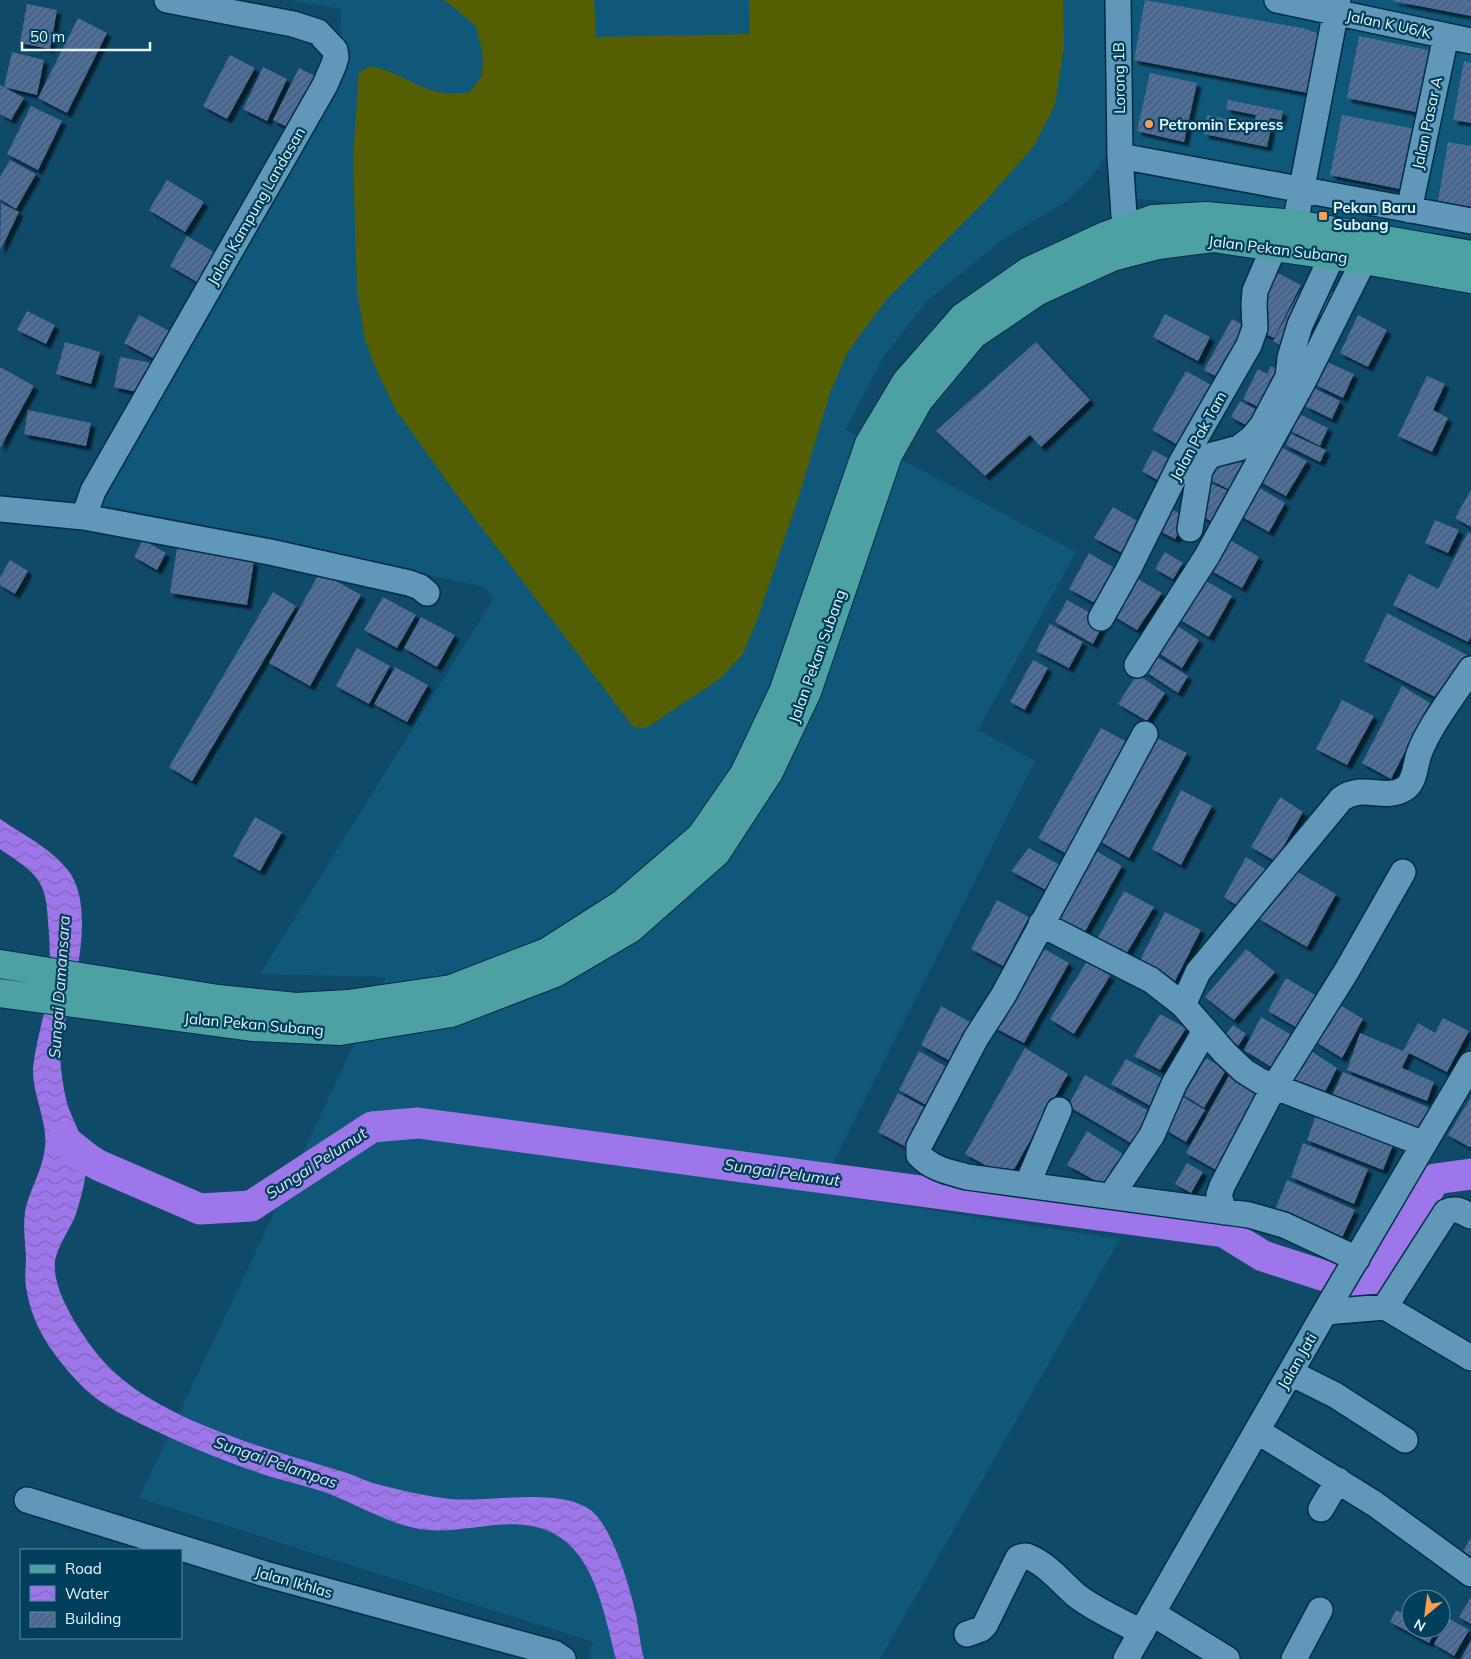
<svg xmlns="http://www.w3.org/2000/svg" width="1471" height="1659" font-family="Mulish,sans-serif">
<defs>
<pattern id="water-waves" width="16" height="10" patternUnits="userSpaceOnUse" patternTransform="scale(1.25)"><rect width="16" height="10" fill="#9d76ea"/><path d="M0 5q4-4 8 0t8 0" fill="none" stroke="#7f67b3"/></pattern>
<pattern id="building-hatch" width="6" height="6" patternUnits="userSpaceOnUse" patternTransform="scale(1.25)"><rect width="6" height="6" fill="#506f9a"/><path d="M-1 1l2-2M0 6l6-6M5 7l2-2" fill="none" stroke="#4a5b6f"/></pattern>
<filter id="shadow"><feDropShadow dx="4.5" dy="4.5" stdDeviation="1" flood-color="#0009"/></filter>
</defs>
<rect width="100%" height="100%" fill="#0f4a69"/>
<path fill="#0f5879" d="M289,0H1471V237L1114,196L1111,148L1100,166L1085,184L1067,201L1002,240L926,302L882,359L846,430L1076,552L978,730L1035,761L818,1193L1120,1239L880,1659H589L593,1642L139,1498L386,977L260,974L493,599L485,587L98,504L340,74L341,9Z"/>
<path fill="#545e02" d="M442,0H594L596,37L750,34L749,0H1063L1064,47L1055,105L1034,146L988,198L886,300L847,353L830,393L797,502L757,620L743,654L721,678L646,728H634L454,491L395,409L375,367L365,340L357,290L353,158L359,72L371,66C378,68 386,70 393,73C421,86 436,98 470,92L482,76L483,56L476,26L447,2Z"/>
<path fill="url(#water-waves)" d="M0,819C22,834 50,848 67,869C92,899 80,960 72,995C68,1013 61,1032 60,1051C60,1066 64,1095 69,1109C77,1130 88,1145 86,1170C85,1184 80,1201 76,1214C70,1230 58,1244 55,1261C51,1292 86,1342 105,1363C157,1420 271,1450 344,1472C356,1476 368,1482 380,1485C403,1491 427,1496 450,1499C489,1503 566,1485 595,1514C614,1534 630,1587 636,1615C639,1629 640,1644 644,1659H616C605,1619 597,1563 561,1538C521,1510 472,1534 428,1530C392,1527 358,1504 324,1492C303,1485 280,1480 259,1473C218,1459 178,1442 139,1423C115,1411 97,1402 78,1382C54,1356 33,1328 27,1292C24,1280 26,1267 26,1255C25,1241 23,1227 25,1212C29,1190 43,1170 45,1147C48,1121 32,1095 33,1068C35,1048 41,1028 45,1008C50,979 51,951 48,922C47,905 46,888 34,875C25,865 11,857 0,849Z"/>
<g fill="none" stroke-linecap="round" stroke-linejoin="round">
<path stroke="#9d76ea" stroke-width="31" d="M63,1139L87,1158L98,1165L200,1209L251,1206L372,1127L418,1123L1224,1232L1263,1256L1362,1288L1375,1278L1435,1179L1471,1174"/>
</g>
<path fill="url(#building-hatch)" filter="url(#shadow)" d="M1145,0L1302,28L1317,33L1324,45L1313,94L1134,60Z
M1393,0H1471V16L1393,1Z
M27,4L57,10L50,49L20,43Z
M78,18L107,33L67,113L38,98Z
M1359,36L1437,52L1425,114L1347,98Z
M12,52L44,60L37,95L4,87L24,98L11,120L0,114V85L4,87Z
M230,55L255,68L227,119L203,106Z
M1464,61L1471,63V123L1453,120Z
M263,67L287,79L267,121L243,109Z
M299,68L321,79L295,131L273,120Z
M1150,73L1197,83L1184,142L1137,131Z
M1228,100L1283,111L1281,120L1270,118L1268,128H1271L1267,147L1204,134L1207,115L1254,125L1256,115L1226,109Z
M31,106L62,121L38,170L7,154Z
M1342,115L1421,130L1410,191L1330,175Z
M1448,142L1471,146V207L1438,201Z
M10,160L36,174L16,209L0,199V177Z
M167,180L204,202L185,232L149,210Z
M1,203L19,212L1,249L0,248Z
M187,236L219,255L202,285L170,266Z
M1276,272L1301,285L1274,338L1261,332L1256,311Z
M1303,285L1317,293L1287,349L1273,341Z
M1332,291L1346,298L1333,323L1319,315Z
M27,311L55,325L46,344L17,330Z
M1165,314L1210,337L1198,361L1153,337Z
M139,315L177,335L162,363L124,343Z
M1358,315L1387,330L1368,367L1340,353Z
M1232,319L1260,334L1232,385L1204,370Z
M65,342L100,352L91,384L56,374Z
M1036,342L1090,400L1041,447L1030,435L985,476L936,431Z
M120,357L152,363L146,394L114,387Z
M1327,362L1354,374L1343,398L1316,385Z
M1271,366L1282,372L1268,412L1243,399L1258,369L1267,374Z
M0,367L34,386L0,448Z
M1186,371L1218,389L1183,448L1152,430Z
M1427,376L1445,384L1433,410L1448,418L1432,452L1398,436Z
M1314,388L1340,401L1332,419L1305,406Z
M1240,401L1270,417L1261,433L1231,417Z
M28,410L91,423L86,446L24,434Z
M1299,414L1328,428L1320,446L1291,431Z
M1291,434L1326,450L1320,462L1286,445Z
M1275,444L1307,461L1286,496L1255,479Z
M1153,450L1178,464L1166,485L1142,471Z
M1224,454L1245,464L1232,491L1210,480Z
M1210,483L1231,492L1215,523L1195,513Z
M1253,484L1285,503L1269,532L1237,514Z
M1471,490V527L1455,518Z
M1166,506L1187,518L1175,539L1154,528Z
M1113,507L1144,525L1128,556L1094,538Z
M1435,520L1459,530L1448,553L1425,543Z
M1468,532L1471,533V637L1468,642L1393,605L1409,574L1438,589Z
M1225,537L1259,557L1242,588L1208,569Z
M143,540L166,553L157,570L134,557Z
M177,548L254,561L247,605L170,593Z
M1165,552L1183,563L1173,579L1155,569Z
M1089,553L1123,573L1102,607L1069,589Z
M10,560L28,571L15,594L0,585V577Z
M320,572L361,595L310,686L269,663Z
M1133,576L1162,593L1137,630L1110,614Z
M1201,578L1232,596L1209,637L1177,618Z
M273,592L296,606L192,781L169,767Z
M383,597L416,615L397,648L364,630Z
M1067,600L1105,621L1093,644L1055,622Z
M1387,613L1467,655L1443,701L1364,661Z
M421,617L455,635L437,667L404,648Z
M1170,621L1199,640L1182,668L1154,650Z
M1050,624L1083,642L1069,668L1036,651Z
M357,648L390,666L369,704L336,686Z
M1152,654L1188,676L1178,693L1143,670Z
M1033,660L1048,668L1025,710L1010,702Z
M395,667L428,685L407,722L374,704Z
M1137,674L1165,693L1147,721L1118,704Z
M1402,686L1430,703L1391,779L1362,763Z
M1342,700L1374,716L1347,765L1316,749Z
M1101,728L1127,742L1065,853L1038,838Z
M1153,736L1187,753L1129,858L1096,839Z
M1181,790L1212,806L1181,865L1152,849Z
M1280,797L1303,812L1275,861L1251,847Z
M255,817L282,832L260,871L233,856Z
M1029,848L1062,866L1046,890L1011,871Z
M1091,848L1122,866L1084,933L1054,915Z
M1246,857L1265,869L1244,910L1224,897Z
M1289,867L1336,894L1307,947L1259,919Z
M1124,891L1154,907L1125,956L1096,941Z
M997,900L1029,917L1003,966L971,949Z
M1165,912L1201,930L1173,985L1137,966Z
M1039,946L1069,963L1024,1043L993,1027Z
M1246,949L1275,972L1234,1020L1205,997Z
M1088,960L1110,976L1074,1034L1050,1019Z
M1286,978L1320,998L1301,1030L1268,1011Z
M1335,1002L1363,1019L1342,1058L1314,1041Z
M941,1006L972,1023L952,1062L921,1045Z
M1160,1014L1186,1028L1160,1070L1134,1056Z
M1261,1017L1295,1037L1276,1070L1244,1050Z
M1443,1018L1469,1031L1447,1072L1409,1053L1402,1068L1434,1082L1427,1101L1347,1070L1360,1033L1403,1051L1418,1023L1435,1033Z
M1233,1025L1246,1034L1238,1046L1225,1036Z
M1305,1047L1337,1068L1322,1098L1288,1079Z
M1025,1048L1068,1074L1009,1178L965,1154Z
M919,1051L950,1069L930,1107L899,1090Z
M1206,1058L1226,1070L1204,1108L1184,1095Z
M1126,1059L1171,1083L1156,1109L1111,1084Z
M1343,1072L1430,1108L1415,1138L1329,1103Z
M1230,1074L1267,1095L1223,1174L1186,1153Z
M1085,1075L1154,1114L1136,1146L1068,1106Z
M898,1093L929,1110L910,1149L878,1132Z
M1183,1097L1205,1110L1186,1142L1164,1129Z
M1471,1097V1147H1469L1448,1135Z
M1316,1115L1393,1145L1383,1170L1307,1140Z
M1087,1131L1123,1154L1105,1186L1067,1165Z
M1303,1143L1368,1169L1354,1204L1291,1177Z
M1187,1163L1203,1172L1191,1193L1175,1184Z
M1287,1180L1355,1210L1339,1244L1272,1217Z
M1471,1538V1556L1463,1551Z
M1471,1597V1624L1459,1617Z
M1396,1610L1411,1618V1629H1430L1435,1631L1429,1643L1390,1622Z
M1448,1618L1469,1630L1454,1656L1434,1644Z
M1471,1641V1659H1461Z"/>
<g fill="none" stroke-linecap="round" stroke-linejoin="round">
<defs>
<path id="minor" d="M1118,0L1120,156L1125,230
M1277,0L1471,41
M1120,156L1471,221
M1409,210L1446,36
M1295,224L1338,0
M0,509L84,517L270,552L409,583L420,587L427,593
M84,517L93,491L325,85L334,64L336,57L335,50L318,32L293,24L167,0
M1190,529L1200,470L1206,460L1212,455L1239,448L1252,438L1262,426L1288,377L1290,358L1300,325L1332,256
M1101,618L1129,568L1181,463L1249,345L1255,328L1254,304L1255,291L1274,247
M1137,665L1207,556L1304,380L1364,260
M1145,734L1003,996L976,1038L919,1146V1155C932,1169 949,1172 967,1177L1249,1215L1284,1225L1357,1259
M1041,924L1151,980L1183,1005L1225,1053L1244,1071L1260,1081L1424,1144
M1183,1005L1198,972L1341,799C1362,783 1385,801 1404,789C1415,783 1415,765 1419,754C1428,728 1455,693 1471,669
M1027,1185L1059,1110
M1111,1196L1152,1135L1174,1084L1205,1031
M1224,1212L1219,1195L1222,1186L1274,1087L1346,972L1403,872
M1385,1307L1446,1212C1456,1207 1462,1212 1471,1216
M1325,1312L1385,1307L1471,1358
M1291,1373L1335,1395L1405,1440
M1257,1431L1375,1504L1471,1574
M27,1500L265,1574L554,1653L563,1659
M1321,1509L1338,1480
M1152,1613L1227,1659
M967,1634L981,1629L985,1625L1018,1558C1022,1556 1025,1555 1029,1557C1048,1565 1062,1583 1077,1596C1097,1611 1120,1621 1142,1632
M1126,1659L1325,1312L1471,1064
M1294,1659L1320,1610"/>
<path id="major" d="M0,964L218,999L296,1007L348,1004L451,989L547,952L622,904L701,836L744,774L783,692L869,444L906,382L963,317L1029,271L1105,236L1153,219L1206,216L1295,224L1471,255
M0,993L252,1027L340,1031L451,1013L555,973L630,929L716,853L769,772L807,692L888,455L919,400L973,335L1038,291L1112,257L1158,245L1213,238L1364,260L1471,279"/>
</defs>
<use href="#minor" stroke="#012f46" stroke-width="28"/>
<use href="#major" stroke="#012f46" stroke-width="30"/>
<use href="#minor" stroke="#6198ba" stroke-width="25"/>
<use href="#major" stroke="#4ea1a2" stroke-width="28"/>
</g>
<g fill="#fc9d52" stroke="#00405d" stroke-width="2">
<circle cx="1149" cy="124" r="5"/>
<rect x="1318" y="211" width="10" height="10" rx="2.5"/>
</g>
<g text-anchor="middle" dominant-baseline="central" stroke-width="4.5" stroke-linejoin="round" paint-order="stroke">
<g font-size="15" fill="#eaf6fd" stroke="#00405d">
<text transform="translate(1389 24) rotate(12)">Jalan K U6/K</text>
<text transform="translate(1119 78) rotate(-91)">Lorong 1B</text>
<text transform="translate(1427 123) rotate(-78)">Jalan Pasar A</text>
<text transform="translate(256 206) rotate(-60)">Jalan Kampung Landasan</text>
<text transform="translate(1278 249) rotate(7)">Jalan Pekan Subang</text>
<text transform="translate(1198 436) rotate(-61)">Jalan Pak Tam</text>
<text transform="translate(817 656) rotate(-70)">Jalan Pekan Subang</text>
<text transform="translate(254 1024) rotate(5)">Jalan Pekan Subang</text>
<text transform="translate(1297 1361) rotate(-60)">Jalan Jati</text>
<text transform="translate(294 1582) rotate(16)">Jalan Ikhlas</text>
</g>
<g font-size="15" font-weight="bold" fill="#eaf6fd" stroke="#00405d" text-anchor="start">
<text x="1159" y="124">Petromin Express</text>
<text x="1333" y="207">Pekan Baru<tspan x="1333" dy="17">Subang</tspan></text>
</g>
<g font-size="16" font-style="italic" fill="#e5defb" stroke="#00405d">
<text transform="translate(59 987) rotate(-86)">Sungai Damansara</text>
<text transform="translate(316 1163) rotate(-33)">Sungai Pelumut</text>
<text transform="translate(782 1172) rotate(8)">Sungai Pelumut</text>
<text transform="translate(276 1462) rotate(19)">Sungai Pelampas</text>
</g>
</g>
<rect x="20" y="1549" width="162" height="90" fill="#00405d" stroke="#5e899d"/>
<rect x="30" y="1565" width="25" height="8" fill="#4ea1a2" stroke="#5e899d"/>
<text x="65" y="1574" font-size="15" fill="#eaf6fd">Road</text>
<rect x="30" y="1586" width="25" height="15" fill="url(#water-waves)" stroke="#5e899d"/>
<text x="65" y="1599" font-size="15" fill="#eaf6fd">Water</text>
<rect x="30" y="1612" width="25" height="15" fill="url(#building-hatch)" stroke="#5e899d"/>
<text x="65" y="1624" font-size="15" fill="#eaf6fd">Building</text>
<g transform="translate(1426 1614) rotate(209)"><circle r="24" fill="#00405d" stroke="#5e899d"/>
<path d="M0-4L9 19L0 12L-9 19Z" fill="#fc9d52"/>
<text y="-8" font-size="14" font-weight="bold" text-anchor="middle" fill="#eaf6fd">N</text>
</g>
<path d="M22 42v8h128v-8" fill="none" stroke="#eaf6fd" stroke-width="2.5"/>
<text x="30" y="42" font-size="15" fill="#eaf6fd" stroke="#00405d" stroke-width="4" paint-order="stroke">50 m</text>
</svg>
